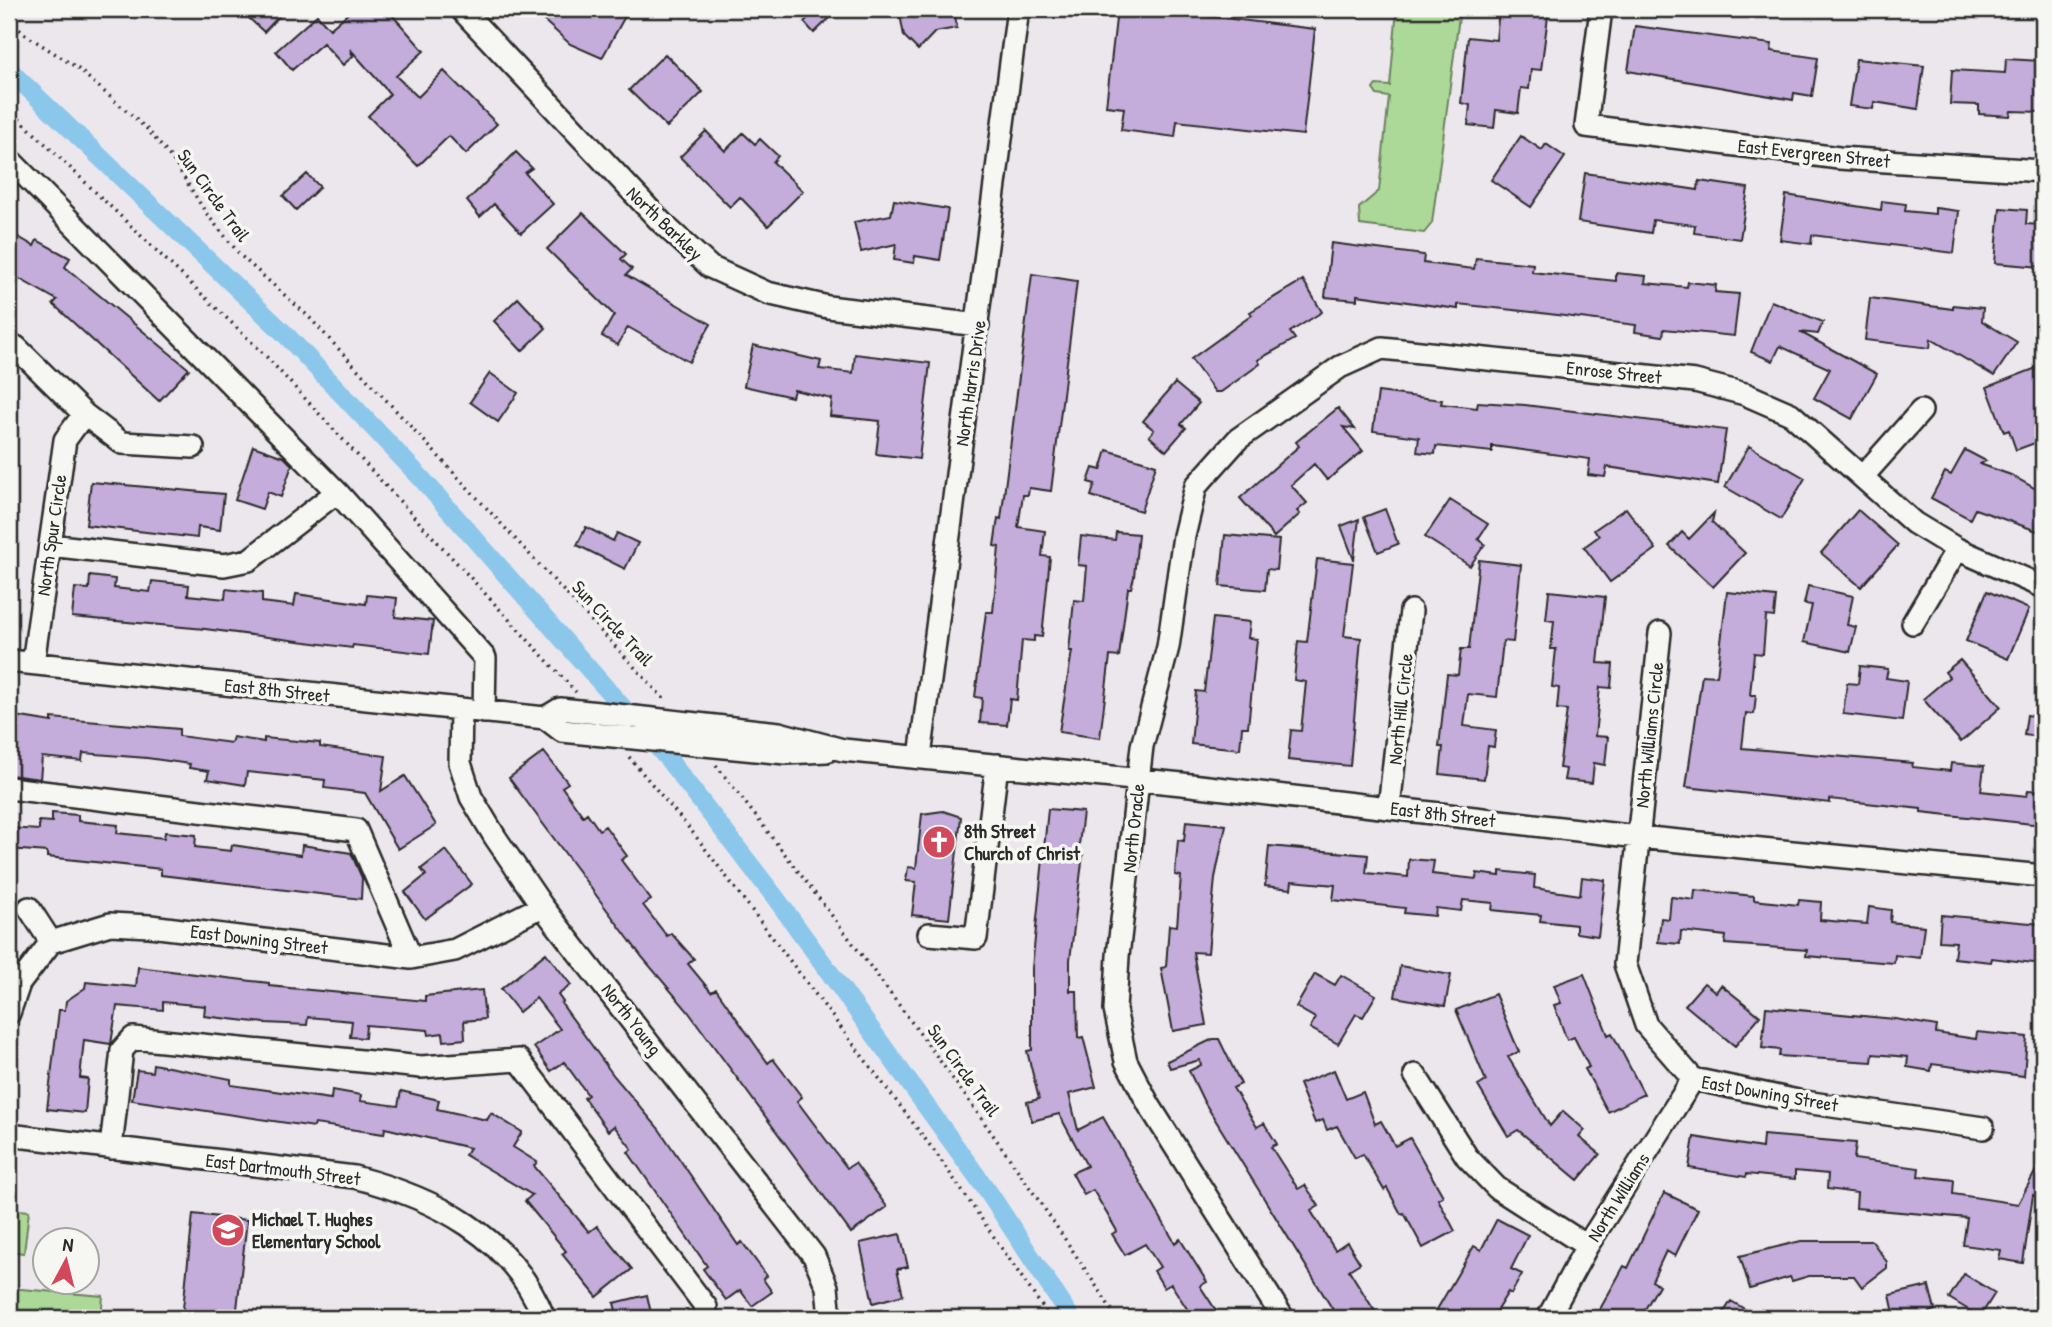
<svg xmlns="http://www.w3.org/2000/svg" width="2052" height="1327" font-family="'Patrick Hand',sans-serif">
<rect width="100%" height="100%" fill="#ece7ed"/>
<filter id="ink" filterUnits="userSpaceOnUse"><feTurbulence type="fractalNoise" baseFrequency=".0143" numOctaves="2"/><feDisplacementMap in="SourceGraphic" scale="14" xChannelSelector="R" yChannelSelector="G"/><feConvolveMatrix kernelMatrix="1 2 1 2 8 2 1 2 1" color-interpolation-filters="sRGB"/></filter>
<g filter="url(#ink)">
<path fill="#acd997" stroke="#6c8261" stroke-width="2" d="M1397,9H1460L1432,223L1424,233L1360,225L1359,208L1379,191L1389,97L1377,95L1373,89L1376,85L1390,86Z
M9,1209L29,1211L24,1253L9,1251Z
M9,1288L103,1296L101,1318H9Z"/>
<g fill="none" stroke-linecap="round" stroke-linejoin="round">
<path stroke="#8bc7eb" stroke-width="19" d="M9,70L285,334L422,479L668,759L775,897L989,1193L1071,1318"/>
</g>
<path fill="#c4acdb" stroke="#2b2b2b" stroke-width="2" d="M239,9H286L264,32Z
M353,9H387L424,51L396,76L418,97L444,71L497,124L466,154L449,136L418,166L368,116L390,94L350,49L353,56L343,65L323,43L292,70L276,51L317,15L330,29Z
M531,9H629L602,58L570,44Z
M817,9H839L814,33L804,22Z
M899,9H954L957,28L935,32L918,50L904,36Z
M1135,9H1207L1206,16L1315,29L1303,135L1177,121L1175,137L1121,130L1124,108L1106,106L1117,10L1135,12Z
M1499,9H1549L1541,70L1531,69L1529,89L1521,88L1518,113L1496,110L1494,128L1468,125L1470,105L1461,103L1468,37L1496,40Z
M1635,26L1772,44L1771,51L1818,58L1812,96L1794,93L1793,100L1628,71Z
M665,54L703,92L667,127L629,90Z
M1856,59L1924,66L1918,109L1874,102L1873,109L1849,106Z
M2006,59L2043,61V112L2011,111L2010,116L1979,114V105L1950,104L1952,70L2005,73Z
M706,131L725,151L743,133L755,144L760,139L778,156L773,162L803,191L768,226L740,197L730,207L680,157Z
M1521,136L1542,150L1546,144L1565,157L1531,207L1491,180Z
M516,152L532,168L525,173L553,204L521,233L494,204L480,217L467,201Z
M1585,173L1698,190L1699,181L1748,188L1740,239L1694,233L1695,225L1653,220L1651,233L1578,222Z
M307,174L320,187L296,210L283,196Z
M1786,195L1881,210L1882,201L1906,204L1905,211L1935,214V208L1959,211L1954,253L1812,235L1811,244L1780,240Z
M894,200L948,209L940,260L915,256L914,263L894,260L896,244L861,252L854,222L891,215Z
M2000,208L2027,210L2026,224L2043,225V267L1995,263Z
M583,213L626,254L621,259L632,269L626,275L711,324L689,362L628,327L618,345L602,336L614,315L547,249Z
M15,235L34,246L37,240L70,258L65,267L189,369L159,401L53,304L57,300L9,273V247Z
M1331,243L1424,255L1423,263L1474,269L1476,258L1533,264L1532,272L1616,281V273L1646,276L1645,283L1687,287L1688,282L1716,285L1715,292L1739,294L1734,336L1664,329L1663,336L1635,332L1636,325L1541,313L1458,304V309L1357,295V300L1325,297Z
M1032,274L1077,281L1051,491L1029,488L1028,495H1023L1018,527L1045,531L1042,556L1050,557L1042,637L1034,636V641L1022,640L1017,700L1010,699L1007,725L980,723L982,698L975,697L986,612H993L999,547L994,546L998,518L1001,519Z
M1303,280L1322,312L1290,332L1295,339L1258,360L1260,364L1221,392H1215L1191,359L1252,315L1250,312Z
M518,298L546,328L522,351L494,321Z
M1870,298L1953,309V305L1983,308L1982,321L2017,342L1994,376L1931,339L1930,348L1865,340Z
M1771,301L1823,322L1818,334L1800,332L1877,374L1852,419L1814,398L1830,369L1780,346L1773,361L1751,352Z
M753,345L821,361L819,369L853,373L855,354L930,363L919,459L876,454L880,421L830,416L832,399L794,390L792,397L744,386Z
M2039,367L2043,378V440L2016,450L2009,430L2004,432L1987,387Z
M490,373L518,393L498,422L470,402Z
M1175,383L1199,403L1181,424L1186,428L1166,451L1149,436L1154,430L1143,421Z
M1378,392L1442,400L1441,404L1477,408L1478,402L1525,405L1726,430L1718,484L1607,467L1605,477L1588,475L1590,459L1492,446V452L1436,446L1435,454L1417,452L1419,437L1373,431Z
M1338,408L1355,429L1343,427L1363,451L1327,480L1314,464L1291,485L1307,503L1297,511L1300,514L1274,537L1240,498L1299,446L1296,442Z
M253,446L284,457L292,465L281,497L268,492L262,509L235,500Z
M1749,446L1805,478L1781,519L1725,487Z
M1107,450L1156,465L1141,511L1091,496L1095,484L1088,482L1093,468L1101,470Z
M1965,450L1986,461L1980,464L2011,475L2043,493L2040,532L1975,509L1970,519L1931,498L1945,472L1951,475Z
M91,482L224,494L220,530L198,527L197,538L86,525Z
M1450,500L1488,524L1478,539L1485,544L1470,566L1425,537Z
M1626,508L1656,549L1610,582L1584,547L1599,536L1594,530Z
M1385,509L1398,544L1378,552L1364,517Z
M1858,510L1898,545L1861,587L1821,553Z
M1714,513L1712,522L1745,553L1713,587L1669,546L1682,532L1689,539Z
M1359,519L1354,560L1341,526Z
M586,527L613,541L617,533L638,543L625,569L577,545Z
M1116,532L1138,534L1134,577L1131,588H1128L1119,657L1110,656L1100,738L1059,732L1072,651H1069L1074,600L1084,601L1087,566L1078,565L1081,536L1115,540Z
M1225,535L1279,540L1276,570L1267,569L1265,590L1220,586Z
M1317,559L1353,563L1344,636L1361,638L1350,766L1288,760L1291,730L1301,731L1306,682L1294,680L1298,641L1307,642Z
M1479,560L1521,565L1513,642L1503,641L1497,697L1468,694L1464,726L1496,730L1494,747L1488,746L1484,779L1440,774L1443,747H1439L1447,674L1458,675L1461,649H1469Z
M90,576L115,579L114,588L150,592L152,581L189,585L188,595L225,599L226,589L262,593V602L294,606L296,594L366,604L367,595L397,598L395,617L433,621L429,654L353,645L352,648L205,629L72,617L75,588L89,589Z
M1808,586L1853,596L1847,625L1856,627L1850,652L1804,642L1812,605L1804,604Z
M1549,591L1605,597L1598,663L1613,664L1611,688L1600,687L1595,736L1608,737L1605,765L1594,763L1592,783L1564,780L1566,769L1559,768L1567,710L1557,709L1559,688L1552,687L1556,649H1551L1554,621L1546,620Z
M1987,591L2029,609L2008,659L1966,641Z
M1727,592L1776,597L1774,617L1766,616L1763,654L1754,653L1750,695H1756L1754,714L1746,713L1742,748L1913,763L1912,767L1950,771L1951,763L1984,766L1981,791L2027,796L2028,790L2043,791V825L1921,812V809L1830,799V803L1686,787L1702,675L1717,676Z
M1213,618L1250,622L1248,638L1257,639L1248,727H1242L1240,749L1191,744L1196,691L1204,692Z
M1960,660L2001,707L1961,742L1923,699L1949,677L1945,672Z
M1860,666L1888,669L1886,678L1907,681L1902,721L1843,714L1847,683L1858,684Z
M9,715L52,722V718L179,729V736L231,743L233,737L264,742V738L320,743V747L386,756L381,791L405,776L436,825L398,849L365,793L324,788L325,780L247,772L245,785L207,779L209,771L189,768L190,764L147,758L83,753L82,761L42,757L40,779L10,775Z
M2027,715L2043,718V737L2024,735Z
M544,752L568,783L562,787L583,816L587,813L599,830L605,826L627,856L621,860L651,900L643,905L667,936L671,933L694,959L688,964L711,992L716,989L768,1063L773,1059L802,1097L797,1101L847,1168L855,1163L887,1207L851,1233L687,1010L642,957L509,778Z
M1048,809L1083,812L1078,853L1083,854L1070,960V991H1077L1078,1038L1083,1037L1096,1087L1069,1094L1078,1130L1103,1117L1175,1243L1180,1239L1207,1282L1200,1286L1221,1318H1193L1171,1284L1164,1288L1154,1271L1160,1267L1145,1244L1125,1255L1112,1234L1117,1231L1093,1190L1084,1195L1072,1173L1087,1166L1059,1114L1032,1121L1027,1102L1039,1099L1027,1051L1032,1050V968Z
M943,811L961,817L949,919L912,915L916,882L906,881L908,867L916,868L922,814Z
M52,813L78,815V821L118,825L117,833L164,838L165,832L196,835L195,847L231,851L232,845L301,855L302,845L351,853L362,878L361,899L161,875V869L47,857V852L9,849V828L39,830V821L52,822Z
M1186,821L1226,825L1215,878L1208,953L1193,952L1206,1025L1173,1031L1161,968L1166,967L1169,925L1177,926L1181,876L1175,875L1178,840L1184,841Z
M1269,846L1368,855L1366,873L1408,877L1409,859L1434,861L1432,874L1476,879L1477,873L1500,876V871L1535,875L1534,888L1580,895L1582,877L1605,880L1598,936L1576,933V925L1540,921L1541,915L1492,910L1493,903L1463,900L1461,911L1436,908L1435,916L1404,913L1405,908L1333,900L1335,885L1292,881L1291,889L1265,886Z
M446,850L472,884L425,919L405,892L426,875L421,869Z
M1695,890L1754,896V900L1798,905L1799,900L1821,902L1820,920L1867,924L1869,907L1891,910L1890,922L1924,926L1920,958L1895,955L1894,963L1806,956L1807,950L1725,944L1726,936L1681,931L1680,944L1658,942L1661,918L1669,919L1671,897L1694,900Z
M1941,915L2043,924V964L1992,958L1991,962L1954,958L1956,942L1939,941Z
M546,953L571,985L558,995L563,1002L561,1003L614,1076L659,1129L738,1245L742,1242L767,1276L763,1279L772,1292L752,1306L740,1290L726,1300L703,1269L707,1266L628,1152L632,1149L614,1126L608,1131L584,1098L588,1095L564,1062L551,1071L534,1047L560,1029L536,998L519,1012L501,989Z
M1400,966L1451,975L1445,1006L1395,997Z
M138,967L269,983V986L425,1001V996L482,990L485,1019L464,1021L465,1039L444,1041L443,1033L429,1035L428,1030L366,1025L365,1038L350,1037L352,1021L308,1017L307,1025L265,1023L204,1016L205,1006L163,1002V1010L117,1006L111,1044L84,1040L80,1078L88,1079L85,1113L47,1109L59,1010H65L66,1001L85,988L86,982L136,987Z
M1315,974L1335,985L1341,975L1376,995L1363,1017L1356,1014L1338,1044L1310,1028L1315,1018L1296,1007Z
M1584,974L1608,1035L1612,1033L1644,1094L1608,1112L1585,1069L1589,1067L1574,1037L1567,1040L1554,1005L1561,1003L1554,985Z
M1704,983L1716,992L1721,985L1760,1016L1735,1046L1685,1005Z
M1495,994L1519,1052L1508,1057L1550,1126L1563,1111L1585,1130L1579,1137L1600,1154L1578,1180L1518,1130L1508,1136L1478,1086L1486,1081L1456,1010Z
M1766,1007L1895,1019L1937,1026L1936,1033L1976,1039L1977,1032L2027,1037L2024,1076L1932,1064L1931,1071L1907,1067L1908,1057L1873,1054L1872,1062L1779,1056L1780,1050L1762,1048Z
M1213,1039H1219L1241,1084L1233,1088L1257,1127L1264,1123L1277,1144L1271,1147L1298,1189L1305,1185L1319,1206L1311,1211L1335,1250L1347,1242L1360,1263L1349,1270L1379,1318H1338L1203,1100L1189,1071L1201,1065L1200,1060L1170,1068L1167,1061Z
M153,1064L231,1079V1085L331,1099L332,1090L361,1095L360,1101L398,1106L401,1091L439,1100L437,1109L487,1120L491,1113L522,1132L513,1147L537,1162L534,1166L589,1232L597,1226L632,1269L597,1297L562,1254L566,1251L525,1201L532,1195L465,1155L470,1148L385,1128L384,1134L315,1124L314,1127L132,1100L137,1070L152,1072Z
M1334,1070L1346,1099L1363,1092L1375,1124L1381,1121L1395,1146L1410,1138L1443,1196L1438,1199L1455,1231L1423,1248L1404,1213L1401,1214L1387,1188L1384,1190L1363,1154L1355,1158L1337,1126L1327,1130L1323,1120L1315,1123L1299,1084Z
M1763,1135L1856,1143L1854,1159L1919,1168L1918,1176L1954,1180L1953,1194L2018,1204L2043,1157V1200L2033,1195L2023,1263L1999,1259L2001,1250L1963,1245L1967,1218L1856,1208L1857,1193L1827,1189L1828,1174L1795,1171V1179L1747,1174L1746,1177L1689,1168L1694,1137L1762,1148Z
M1664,1193L1698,1209L1675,1256L1666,1251L1652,1281L1659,1285L1640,1318H1595L1624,1266L1628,1268Z
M193,1214L247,1220L236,1318H182Z
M1497,1219L1528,1235L1511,1269L1522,1274L1511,1294L1508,1292L1492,1318H1432L1474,1246L1481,1250Z
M900,1234L908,1267L897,1269L903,1295L873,1303L860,1243Z
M1801,1241H1872L1887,1262V1268L1862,1287L1854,1276H1809L1792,1281L1790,1277L1750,1289L1740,1256Z
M1964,1274L1995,1293L1980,1317L1949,1298Z
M1929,1286L1935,1310L1929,1312L1931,1318H1895L1890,1295Z
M647,1295L652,1318H618L614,1303Z
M1731,1301L1760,1318H1720Z"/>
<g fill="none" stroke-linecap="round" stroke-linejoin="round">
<defs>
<path id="minor" d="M461,9L662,223L710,267L767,293L828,307L978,325
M1601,9L1586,126L1839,158L2043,171
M9,159L337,492L485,658L484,712
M16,347L84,414L122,443L193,447
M1863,476L1921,411
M50,545L224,565L249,560L337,492
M1913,623L1957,549
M1660,633L1625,964L1646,1025L1693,1079L1798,1101L1983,1128
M9,661L545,718L562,731L786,753L827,751
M33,663L65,440L84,414
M461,709L460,763L471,797L495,837L542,906L814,1256L827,1287L830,1318
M545,718L560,709L608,714L779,733L843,750L1182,784L1638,837L2043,876
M920,757L1018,9
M9,788L356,830L411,958
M1389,808L1411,611
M29,908L51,942
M929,934L976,938L997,765
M9,1013L19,984L51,942L110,924L150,926L411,958L455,950L542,906
M1415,1075L1467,1157L1497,1188L1587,1246
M9,1135L354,1177C435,1198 512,1236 544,1318
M111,1148L122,1050L133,1038L421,1067L519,1060L706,1307L704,1318
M1283,1318L1149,1105L1126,1061L1115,1010L1118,956L1142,746L1168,647L1184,536L1196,486L1238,439L1340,367L1382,348L1695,381L1745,394L1791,414L1914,523L1957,549L2043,587
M1548,1318L1587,1246L1693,1079"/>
</defs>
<use href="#minor" stroke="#2b2b2b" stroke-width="26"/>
<path stroke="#2b2b2b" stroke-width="3.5" stroke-dasharray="2 5" stroke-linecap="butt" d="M9,20L26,35L76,67L147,129L173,160L206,213L241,256L308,316L666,701
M9,109L263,353L576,692
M629,757L694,834L938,1156L1050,1318
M716,765C856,945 993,1126 1117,1318"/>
<use href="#minor" stroke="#f6f6f2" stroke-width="21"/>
</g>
</g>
<defs>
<symbol id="church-disc" viewBox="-11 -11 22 22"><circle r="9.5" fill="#d1495b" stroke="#f6f6f2"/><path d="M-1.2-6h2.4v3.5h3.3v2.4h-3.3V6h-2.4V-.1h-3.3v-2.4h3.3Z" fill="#fff"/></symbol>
<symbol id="school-disc" viewBox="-11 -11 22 22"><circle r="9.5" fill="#d1495b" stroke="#f6f6f2"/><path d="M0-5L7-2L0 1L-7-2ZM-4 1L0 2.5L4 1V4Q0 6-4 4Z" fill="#fff"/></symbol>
</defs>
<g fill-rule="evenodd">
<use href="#church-disc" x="920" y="823" width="38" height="38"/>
<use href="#school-disc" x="209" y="1211" width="38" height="38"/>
</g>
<g text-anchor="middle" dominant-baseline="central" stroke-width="7" stroke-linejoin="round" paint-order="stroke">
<g font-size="19" fill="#2b2b2b" stroke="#f6f6f2">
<text transform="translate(1814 153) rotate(6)">East Evergreen Street</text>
<text transform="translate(214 195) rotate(54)">Sun Circle Trail</text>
<text transform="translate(665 223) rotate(44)">North Barkley</text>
<text transform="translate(1614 372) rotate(6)">Enrose Street</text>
<text transform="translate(970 383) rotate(-82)">North Harris Drive</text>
<text transform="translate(51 535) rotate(-82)">North Spur Circle</text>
<text transform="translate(613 623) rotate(47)">Sun Circle Trail</text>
<text transform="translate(277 690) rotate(6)">East 8th Street</text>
<text transform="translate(1400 709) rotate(-84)">North Hill Circle</text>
<text transform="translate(1649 735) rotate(-84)">North Williams Circle</text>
<text transform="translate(1443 814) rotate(7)">East 8th Street</text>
<text transform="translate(1133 828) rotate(-84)">North Oracle</text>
<text transform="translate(259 939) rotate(7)">East Downing Street</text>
<text transform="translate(632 1019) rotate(52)">North Young</text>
<text transform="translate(964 1070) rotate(54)">Sun Circle Trail</text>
<text transform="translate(1770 1093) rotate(10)">East Downing Street</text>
<text transform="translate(283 1169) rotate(7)">East Dartmouth Street</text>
<text transform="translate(1618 1197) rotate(-58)">North Williams</text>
</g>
<g font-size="19" font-weight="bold" fill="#2b2b2b" stroke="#f6f6f2" text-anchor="start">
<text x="964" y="831">8th Street<tspan x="964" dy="22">Church of Christ</tspan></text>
<text x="252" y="1219">Michael T. Hughes<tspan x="252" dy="22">Elementary School</tspan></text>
</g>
</g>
<rect width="2052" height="1327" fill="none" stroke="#f6f6f2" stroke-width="35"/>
<rect x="18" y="18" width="2017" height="1292" fill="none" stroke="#2b2b2b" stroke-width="2.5" filter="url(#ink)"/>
<g transform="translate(66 1261) rotate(7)"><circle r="33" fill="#f6f6f2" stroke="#a5a5a2" stroke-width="2"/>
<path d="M0-5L12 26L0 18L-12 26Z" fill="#d1495b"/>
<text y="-10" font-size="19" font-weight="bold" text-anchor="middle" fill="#2b2b2b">N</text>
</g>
</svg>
